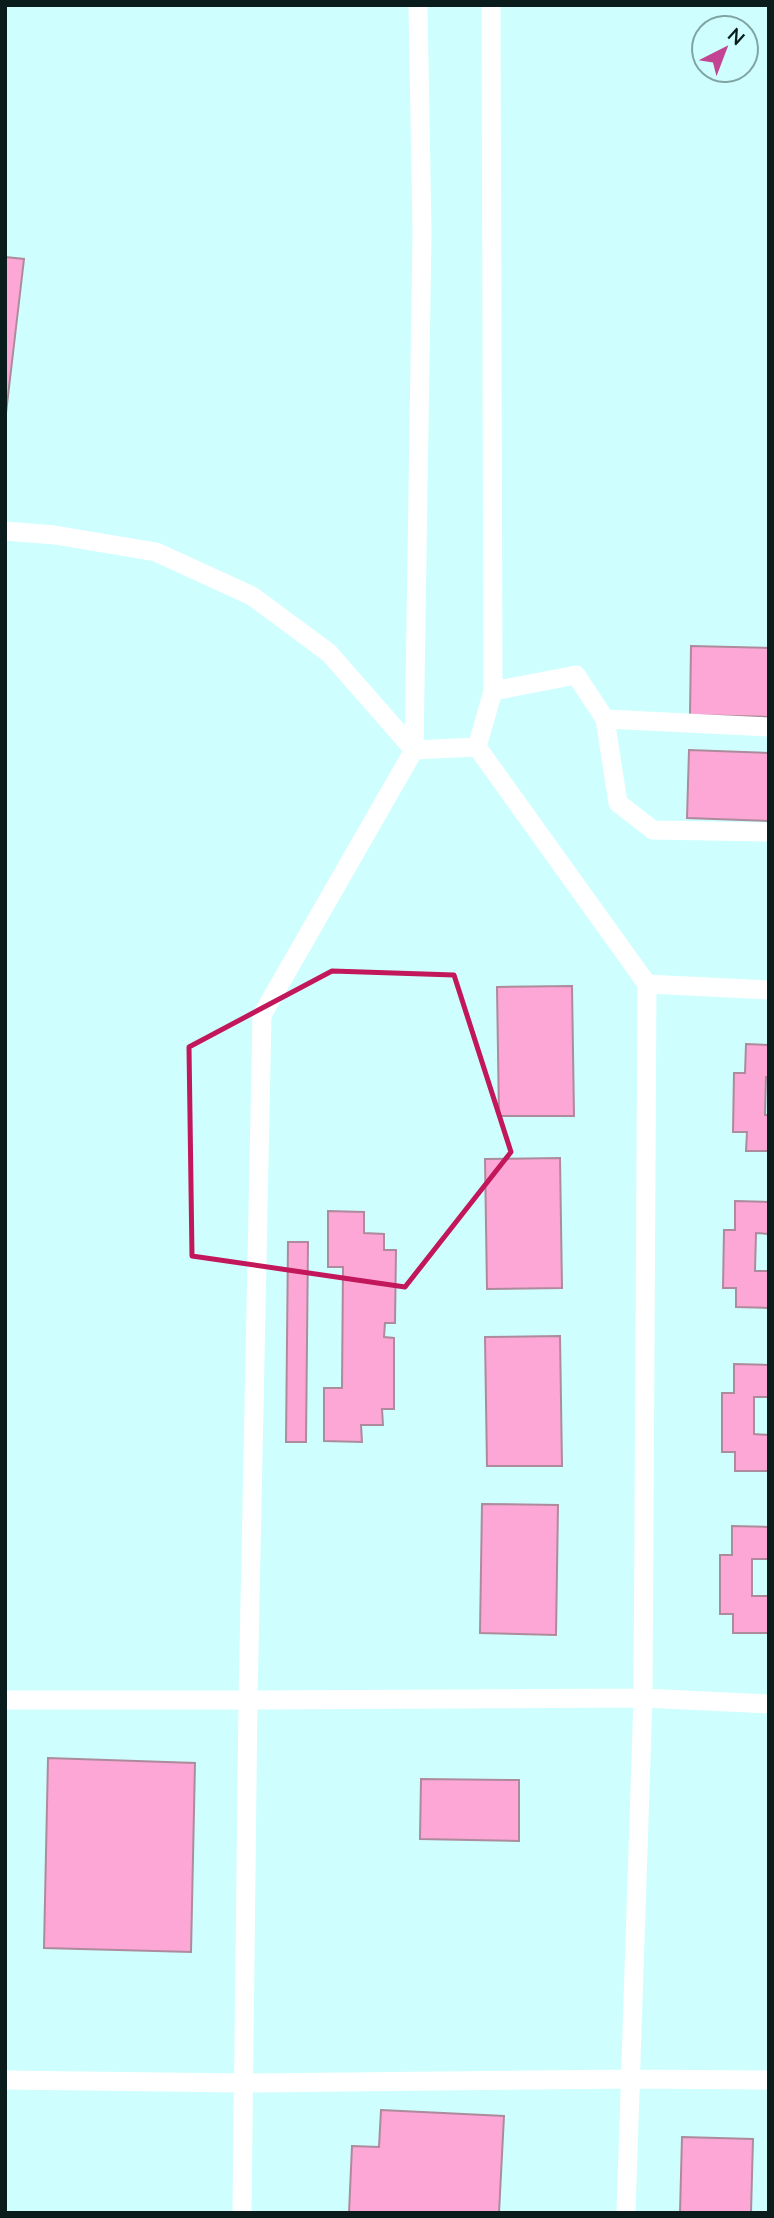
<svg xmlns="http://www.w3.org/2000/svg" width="774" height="2218" font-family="Lato,sans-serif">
<rect width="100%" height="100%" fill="#cffefe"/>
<path fill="#fca7d5" stroke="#ad8b9c" stroke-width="2" d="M5,257L24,259L6,413H5Z
M691,646L769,648V717L690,715Z
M689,750L769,753V821L687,818Z
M572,986L574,1116H499L497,987Z
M746,1044L769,1045V1077H766L765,1115H769V1151H746L747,1132H733L734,1073H745Z
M560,1158L562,1288L487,1289L485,1159Z
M735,1201L769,1202V1234L756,1233L755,1271H769V1308L736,1307V1288H723L724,1230H735Z
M328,1211L364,1212V1233L384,1234V1250H396L395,1323H385L384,1337L394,1338V1409H382L383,1425H361L362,1442L324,1441V1388H342L343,1267H328Z
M288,1242H308L306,1442H286Z
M560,1336L562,1466H487L485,1337Z
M734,1364L769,1365V1397H754V1434L769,1435V1471H735V1452H722V1393H734Z
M482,1504L558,1505L556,1635L480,1633Z
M732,1526L769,1527V1559H752V1596H769V1633H733V1614H720V1555H732Z
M48,1758L195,1763L191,1952L44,1948Z
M421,1779L519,1780V1841L420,1839Z
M381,2110L504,2116L499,2213H349L352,2146L379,2147Z
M682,2137L753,2139L751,2213H680Z"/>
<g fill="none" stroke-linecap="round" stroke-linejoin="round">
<path stroke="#fff" stroke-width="19" d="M491,5L493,691L477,747L647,984L643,1698L626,2213
M5,531L55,535L156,552L252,596L329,653L414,750L477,747
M493,691L576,675L605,719L618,803L653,830L769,832
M605,719L769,727
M647,984L769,990
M5,1700H248L643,1698L769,1704
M5,2080L242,2083L630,2079L769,2080
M242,2213L248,1700L262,1015L414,750L422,233L418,5"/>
</g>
<path fill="none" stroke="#c2185b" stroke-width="5" stroke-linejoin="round" d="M332,971L454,975L511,1152L405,1287L192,1256L189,1047Z"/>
<rect width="774" height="2218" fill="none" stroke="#0a1c1c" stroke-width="14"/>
<g transform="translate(725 49) rotate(42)"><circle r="33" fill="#cffefe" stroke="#80a4a4" stroke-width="2"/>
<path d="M0-5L12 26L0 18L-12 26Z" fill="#c34492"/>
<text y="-10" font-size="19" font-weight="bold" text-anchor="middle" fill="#0a1c1c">N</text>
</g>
</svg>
